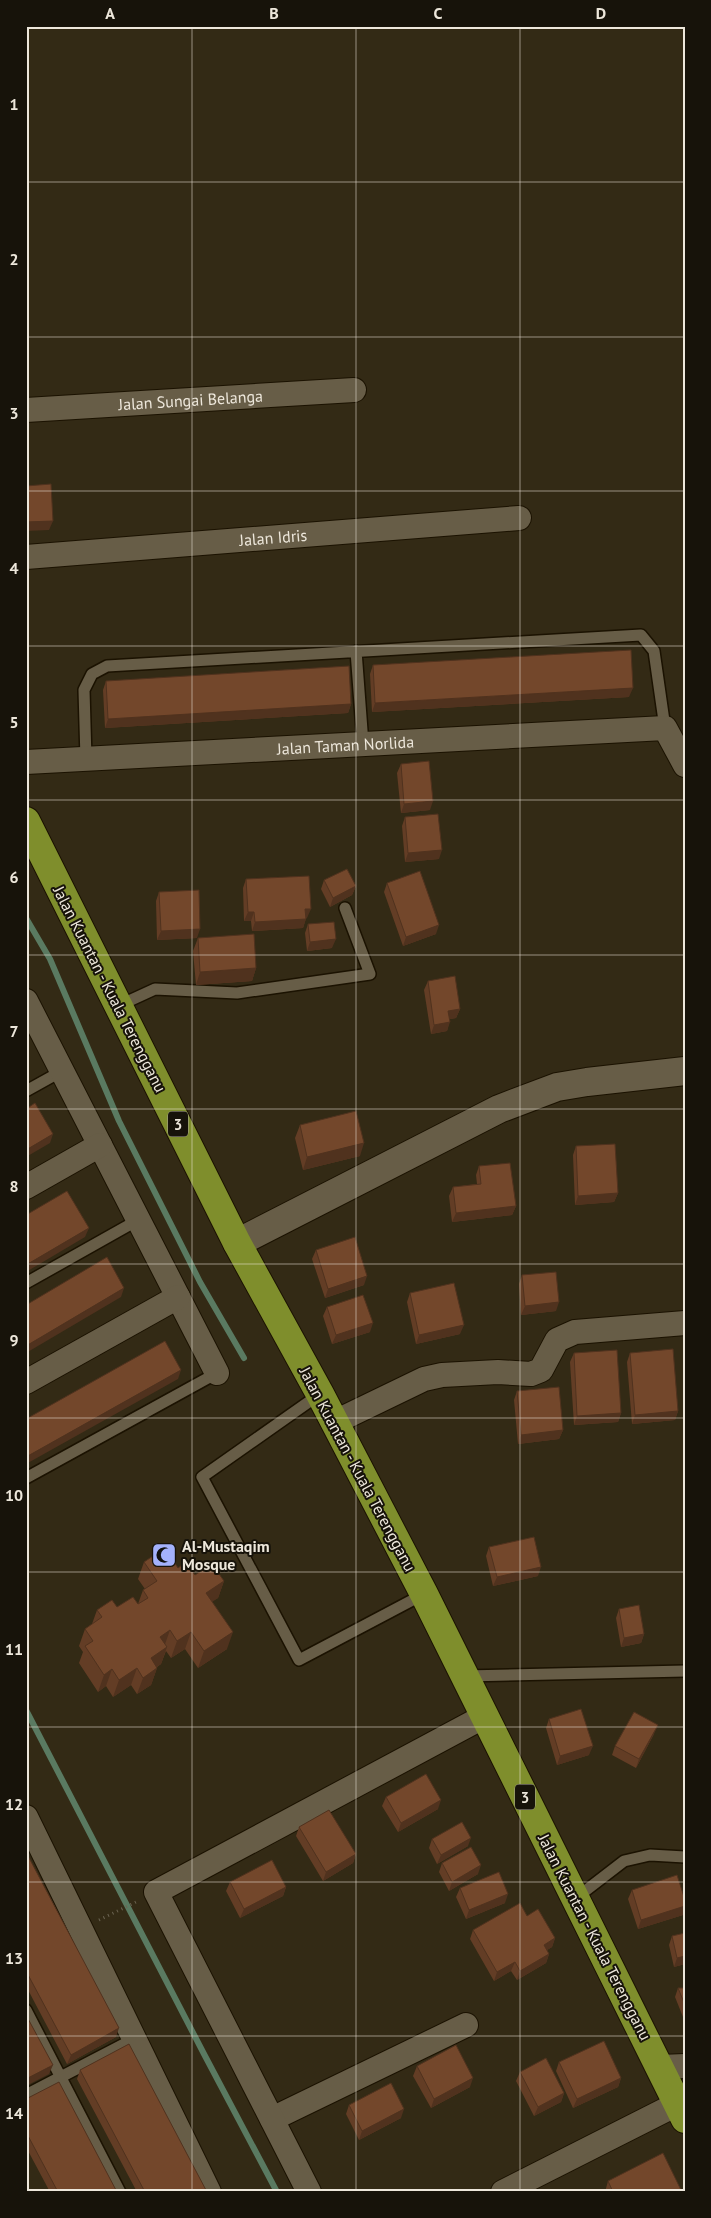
<svg xmlns="http://www.w3.org/2000/svg" width="711" height="2218" font-family="'PT Sans',sans-serif">
<rect width="100%" height="100%" fill="#332a15"/>
<g fill="none" stroke-linecap="round" stroke-linejoin="round">
<path stroke="#5a7a61" stroke-width="6" d="M26,918L50,959L119,1121L200,1282L244,1358
M26,1710L204,2054L277,2192"/>
<defs>
<path id="service" d="M356,651L363,744
M86,759L84,690L92,674L107,666L641,635L654,651L665,728
M118,1006L155,989L237,993L370,974L345,908
M26,1091L62,1071
M26,1283L138,1220
M320,1394L202,1477L299,1660L424,1594
M26,1478L217,1373
M465,1676L685,1671
M576,1898L624,1861L650,1855L685,1857
M26,2010L120,2192
M26,2095L134,2039"/>
<g id="minor">
<path id="s1" d="M26,410L354,390"/>
<path id="s2" d="M26,557L519,518"/>
<path id="s3" d="M26,762L665,728L685,765"/>
<path d="M26,1001L217,1373"/>
<path d="M26,1187L100,1145"/>
<path d="M26,1382L178,1297"/>
<path d="M335,1422L424,1379L442,1375L498,1372L531,1374L541,1370L557,1340L575,1332L685,1323"/>
<path d="M26,1817L209,2192"/>
<path d="M660,2067L685,2066"/>
<path d="M272,2119L466,2025"/>
<path d="M309,2192L156,1892L485,1716"/>
<path d="M503,2192L677,2104"/>
</g>
<path id="tertiary" d="M237,1243L499,1109L557,1087L587,1082L685,1071"/>
<path id="trunk" d="M26,821L237,1243L320,1394L424,1594L685,2119"/>
</defs>
<use href="#service" stroke="#1b1201" stroke-width="14"/>
<use href="#minor" stroke="#1b1201" stroke-width="26"/>
<use href="#tertiary" stroke="#1b1201" stroke-width="30"/>
<use href="#trunk" stroke="#1b1201" stroke-width="30"/>
<path stroke="#6c6452" stroke-width="3" stroke-dasharray="1 4" stroke-linecap="butt" d="M99,1920L138,1901"/>
<use href="#service" stroke="#675d47" stroke-width="11"/>
<use href="#minor" stroke="#675d47" stroke-width="24"/>
<use href="#tertiary" stroke="#675d47" stroke-width="28"/>
<use href="#trunk" stroke="#7f8e2c" stroke-width="28"/>
</g>
<path fill="#633d25" d="M373,665L629,697L372,712L370,674Z
M106,681L351,704L348,713L105,728L103,690Z
M401,764L430,810L401,813L397,773Z
M405,817L439,859L405,862L402,826Z
M246,879L307,918H306L303,928L252,931L251,921H244L243,888Z
M324,880L356,886L352,895L330,907L321,889Z
M387,883L436,934L403,946L384,892Z
M159,892L197,938L157,940L156,901Z
M308,924L332,948L307,951L305,933Z
M198,938L256,968L252,981L196,985L193,951Z
M428,981L460,1009L456,1018L450,1019L447,1031L431,1034L424,990Z
M300,1125L360,1156L303,1170L295,1138Z
M576,1146L618,1193L614,1202L575,1205L573,1155Z
M479,1166L516,1206L512,1215L452,1222L449,1196L453,1187L477,1184L476,1175Z
M316,1250L364,1285L325,1298L312,1259Z
M522,1275L556,1311L521,1315L519,1284Z
M410,1293L460,1334L416,1344L407,1302Z
M327,1307L370,1332L332,1344L323,1316Z
M574,1353L621,1413L618,1422L574,1425L570,1362Z
M630,1353L678,1411L675,1420L632,1424L627,1362Z
M517,1391L563,1430L559,1439L518,1444L514,1400Z
M489,1547L538,1576L493,1586L486,1556Z
M144,1562L178,1568L195,1575L224,1581L218,1598L212,1601L227,1649L198,1668L185,1649L171,1658L166,1651L161,1664L157,1667V1668L151,1685L137,1694L131,1685L113,1697L106,1686L98,1692L79,1663L83,1652L79,1646L85,1629L92,1624L97,1610L138,1604L143,1590L145,1589L138,1579Z
M619,1609L644,1634L641,1643L621,1647L616,1618Z
M549,1719L589,1755L557,1765L546,1728Z
M654,1734L636,1768L612,1755L615,1746Z
M386,1797L438,1809L398,1832L382,1806Z
M299,1827L356,1854L353,1863L323,1881L296,1836Z
M432,1839L468,1846L437,1864L429,1848Z
M26,1854L116,2037L67,2064L26,1986Z
M442,1863L478,1874L449,1891L439,1872Z
M230,1882L286,1887L283,1896L240,1918L226,1891Z
M460,1888L505,1903L466,1919L456,1897Z
M632,1890L685,1900V1911L683,1915L638,1929L628,1899Z
M527,1916L555,1938L552,1947L547,1950L549,1954L546,1963L517,1980L511,1971L494,1981L470,1939L473,1930Z
M685,1933V1964L674,1967L669,1945L672,1936Z
M678,1988H685V2022L675,1997Z
M559,2062L621,2078L618,2087L573,2108L556,2071Z
M417,2066L470,2087L431,2108L413,2076Z
M80,2070L207,2192H137L77,2079Z
M520,2072L564,2093L561,2102L534,2116L516,2081Z
M26,2099L117,2192H50L26,2147Z
M349,2105L401,2118L359,2140L346,2114Z
M608,2181L682,2192H605Z"/>
<path fill="#50321e" d="M53,521L49,530L26,531V522Z
M633,688L629,697L372,712L375,703Z
M351,704L348,713L105,728L108,719Z
M433,801L430,810L401,813L404,804Z
M442,850L439,859L405,862L408,853Z
M356,886L352,895L330,907L333,898Z
M305,909H311L307,918H302Z
M248,912H254L251,921H244Z
M306,919L303,928L252,931L255,922Z
M439,925L436,934L403,946L406,937Z
M200,929L197,938L157,940L161,931Z
M336,939L332,948L307,951L310,942Z
M256,968L252,981L196,985L200,972Z
M460,1009L456,1018L445,1020L448,1011Z
M450,1022L447,1031L431,1034L434,1025Z
M53,1134L50,1143L26,1157V1150Z
M364,1143L360,1156L303,1170L307,1157Z
M618,1193L614,1202L575,1205L578,1196Z
M516,1206L512,1215L452,1222L456,1213Z
M89,1228L85,1237L26,1272V1265Z
M367,1276L364,1285L325,1298L328,1289Z
M124,1288L121,1297L26,1353V1346Z
M559,1302L556,1311L521,1315L525,1306Z
M373,1323L370,1332L332,1344L336,1335Z
M464,1325L460,1334L416,1344L419,1335Z
M181,1370L178,1379L26,1464V1457Z
M678,1411L675,1420L632,1424L635,1415Z
M621,1413L618,1422L574,1425L577,1416Z
M563,1430L559,1439L518,1444L521,1435Z
M541,1567L538,1576L493,1586L497,1577Z
M224,1581L218,1598L200,1610L206,1593Z
M170,1630L164,1647L160,1637Z
M191,1632L185,1649L171,1658L177,1641Z
M233,1632L227,1649L198,1668L204,1651Z
M644,1634L641,1643L621,1647L624,1638Z
M167,1647L161,1664L145,1675L151,1658Z
M137,1668L131,1685L113,1697L119,1680Z
M157,1668L151,1685L137,1694L143,1678Z
M112,1669L106,1686L98,1692L104,1675Z
M658,1725L654,1734L636,1768L639,1759Z
M593,1746L589,1755L557,1765L560,1756Z
M441,1800L438,1809L398,1832L401,1823Z
M471,1838L468,1846L437,1864L441,1855Z
M356,1854L353,1863L323,1881L326,1872Z
M481,1865L478,1874L449,1891L452,1882Z
M286,1887L283,1896L240,1918L244,1909Z
M508,1894L505,1903L466,1919L469,1910Z
M685,1906V1911L683,1915L638,1929L641,1920Z
M555,1938L552,1947L541,1954L544,1945Z
M549,1954L546,1963L517,1980L520,1971Z
M685,1956V1964L674,1967L677,1958Z
M515,1962L511,1971L494,1981L497,1972Z
M119,2028L116,2037L67,2064L71,2055Z
M53,2065L49,2074L26,2086V2079Z
M473,2078L470,2087L431,2108L434,2099Z
M621,2078L618,2087L573,2108L577,2099Z
M564,2093L561,2102L534,2116L538,2107Z
M404,2109L401,2118L359,2140L362,2131Z"/>
<path fill="#73472b" stroke="#50321e" d="M51,484L53,521L26,522V486Z
M631,650L633,688L375,703L373,665Z
M349,666L351,704L108,719L106,681Z
M429,761L433,801L404,804L401,764Z
M438,814L442,850L408,853L405,817Z
M347,869L356,886L333,898L324,880Z
M420,871L439,925L406,937L387,883Z
M309,876L311,909H305L306,919L255,922L254,912H248L246,879Z
M199,890L200,929L161,931L159,892Z
M334,922L336,939L310,942L308,924Z
M254,934L256,968L200,972L198,938Z
M455,976L460,1009L448,1011L450,1022L434,1025L428,981Z
M35,1103L53,1134L26,1150V1109Z
M356,1111L364,1143L307,1157L300,1125Z
M615,1144L618,1193L578,1196L576,1146Z
M510,1163L516,1206L456,1213L453,1187L481,1184L479,1166Z
M67,1191L89,1228L26,1265V1215Z
M355,1237L367,1276L328,1289L316,1250Z
M107,1257L124,1288L26,1346V1305Z
M556,1272L559,1302L525,1306L522,1275Z
M454,1283L464,1325L419,1335L410,1293Z
M363,1295L373,1323L336,1335L327,1307Z
M165,1341L181,1370L26,1457V1419Z
M673,1349L678,1411L635,1415L630,1353Z
M617,1350L621,1413L577,1416L574,1353Z
M559,1387L563,1430L521,1435L517,1391Z
M534,1537L541,1567L497,1577L489,1547Z
M165,1548L178,1568L186,1562L195,1575L212,1564L224,1581L206,1593L233,1632L204,1651L191,1632L177,1641L170,1630L160,1637L167,1647L151,1658L157,1668L143,1678L137,1668L119,1680L112,1669L104,1675L85,1646L93,1641L85,1629L102,1617L97,1610L112,1600L117,1607L133,1597L138,1604L148,1598L143,1590L157,1581L144,1562Z
M639,1605L644,1634L624,1638L619,1609Z
M581,1709L593,1746L560,1756L549,1719Z
M634,1712L658,1725L639,1759L615,1746Z
M426,1774L441,1800L401,1823L386,1797Z
M329,1810L356,1854L326,1872L299,1827Z
M462,1822L471,1838L441,1855L432,1839Z
M471,1847L481,1865L452,1882L442,1863Z
M26,1854H27L119,2028L71,2055L26,1971Z
M272,1860L286,1887L244,1909L230,1882Z
M499,1872L508,1894L469,1910L460,1888Z
M677,1875L685,1900V1906L641,1920L632,1890Z
M520,1903L527,1916L538,1909L555,1938L544,1945L549,1954L520,1971L515,1962L497,1972L473,1930Z
M685,1933V1956L677,1958L672,1936Z
M678,1988H685V2005Z
M26,2015L53,2065L26,2079Z
M604,2041L621,2078L577,2099L559,2062Z
M129,2044L207,2192H145L80,2070Z
M456,2045L473,2078L434,2099L417,2066Z
M546,2058L564,2093L538,2107L520,2072Z
M59,2082L117,2192H58L26,2132V2099Z
M391,2083L404,2109L362,2131L349,2105Z
M663,2153L682,2192H613L608,2181Z"/>
<path fill="none" stroke="#ede7db" stroke-width="1" stroke-opacity="0.55" d="M192,26V2192M356,26V2192M520,26V2192M26,182H685M26,337H685M26,491H685M26,646H685M26,800H685M26,955H685M26,1109H685M26,1264H685M26,1418H685M26,1572H685M26,1727H685M26,1882H685M26,2036H685"/>
<defs>
<symbol id="mosque-square" viewBox="-11 -11 22 22"><rect x="-9" y="-9" width="18" height="18" rx="4" fill="#a4b2fc" stroke="#17130a"/><path d="M3.5-4.9A6 6 0 1 0 3.5 4.9A5 5 0 1 1 3.5-4.9Z" fill="#111"/></symbol>
</defs>
<g fill-rule="evenodd">
<use href="#mosque-square" x="150" y="1541" width="28" height="28"/>
</g>
<g text-anchor="middle" dominant-baseline="central" stroke-width="4" stroke-linejoin="round" paint-order="stroke">
<g fill="#17130a" stroke="#ada79c" stroke-width="1">
<rect x="168" y="1111.5" width="20" height="25" rx="4"/>
<rect x="515" y="1784.5" width="20" height="25" rx="4"/>
</g>
<g font-size="15" font-weight="bold" fill="#ede7db">
<text x="178" y="1124">3</text>
<text x="525" y="1797">3</text>
</g>
<g font-size="16" fill="#ede7db" stroke="#17130a">
<text stroke="none"><textPath href="#s1" startOffset="165">Jalan Sungai Belanga</textPath></text>
<text stroke="none"><textPath href="#s2" startOffset="248">Jalan Idris</textPath></text>
<text stroke="none"><textPath href="#s3" startOffset="320">Jalan Taman Norlida</textPath></text>
<text transform="translate(110 989) rotate(63)">Jalan Kuantan - Kuala Terengganu</text>
<text transform="translate(358 1469) rotate(62)">Jalan Kuantan - Kuala Terengganu</text>
<text transform="translate(595 1937) rotate(63)">Jalan Kuantan - Kuala Terengganu</text>
</g>
<g font-size="16" font-weight="bold" fill="#ede7db" stroke="#17130a" text-anchor="start">
<text x="182" y="1546">Al-Mustaqim<tspan x="182" dy="18">Mosque</tspan></text>
</g>
</g>
<rect width="711" height="2218" fill="none" stroke="#17130a" stroke-width="55"/>
<rect x="28" y="28" width="656" height="2162" fill="none" stroke="#ede7db" stroke-width="2"/>
<g font-size="16" text-anchor="middle" font-weight="bold" fill="#ede7db">
<text x="110" y="19">A</text>
<text x="274" y="19">B</text>
<text x="438" y="19">C</text>
<text x="601" y="19">D</text>
<text x="14" y="110">1</text>
<text x="14" y="265">2</text>
<text x="14" y="419">3</text>
<text x="14" y="574">4</text>
<text x="14" y="728">5</text>
<text x="14" y="883">6</text>
<text x="14" y="1037">7</text>
<text x="14" y="1192">8</text>
<text x="14" y="1346">9</text>
<text x="14" y="1501">10</text>
<text x="14" y="1655">11</text>
<text x="14" y="1810">12</text>
<text x="14" y="1964">13</text>
<text x="14" y="2119">14</text>
</g>
</svg>
